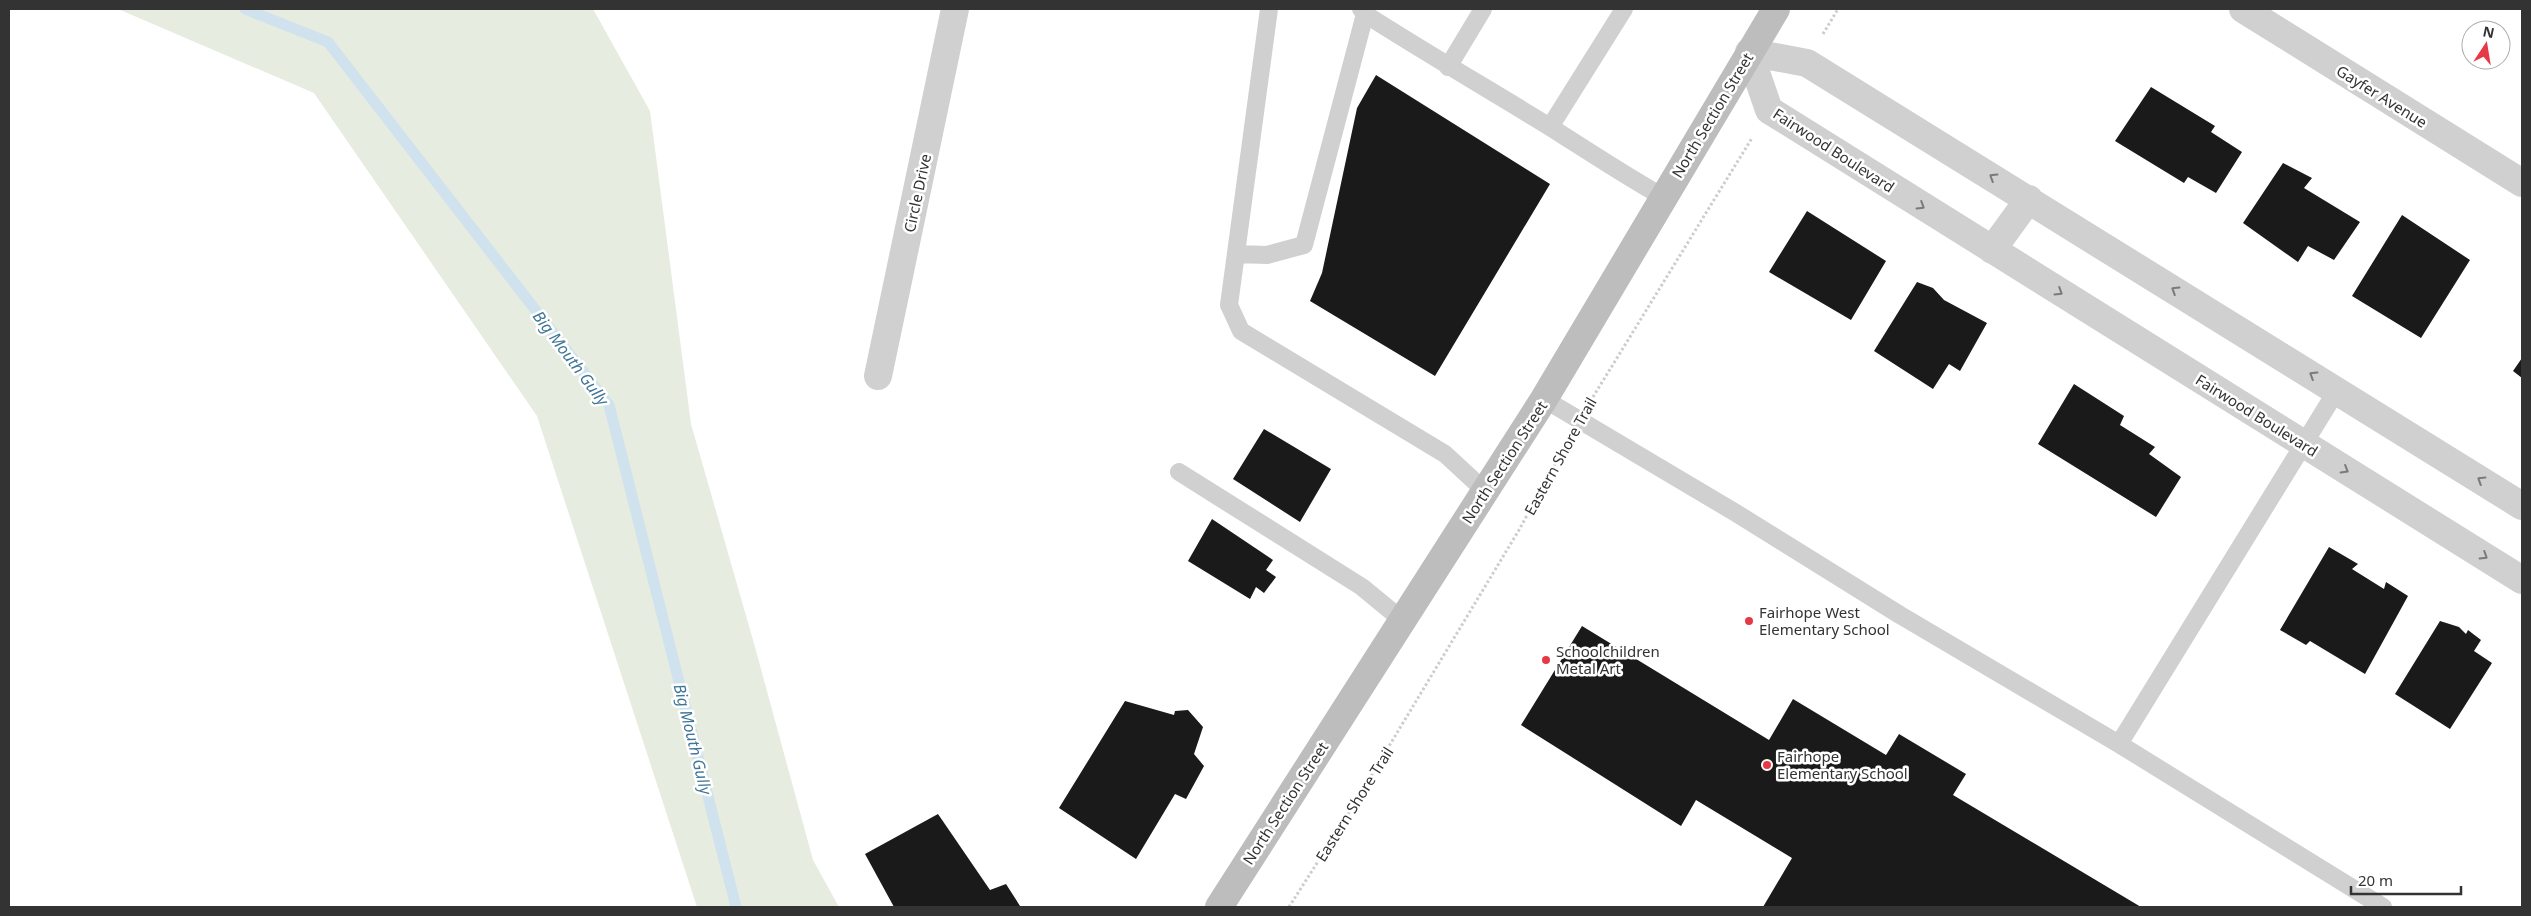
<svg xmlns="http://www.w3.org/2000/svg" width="2531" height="916" font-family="'Noto Sans',sans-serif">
<rect width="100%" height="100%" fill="#fff"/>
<path fill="#e6ecdf" d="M118,9H593L650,111L691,424L755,647L813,860L839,907H697L537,416L314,93Z"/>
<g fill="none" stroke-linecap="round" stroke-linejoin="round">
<path stroke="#cfe2ee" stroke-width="11" d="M245,9L328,42L609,405L736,907"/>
</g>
<path fill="#1a1a1a" d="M1376,75L1550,184L1435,376L1310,301L1322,273L1357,108Z
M2151,87L2215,126L2211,132L2242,152L2216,193L2188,177L2184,183L2115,141Z
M2283,163L2312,178L2304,188L2360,222L2334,260L2308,246L2298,262L2243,223Z
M1807,211L1886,261L1851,320L1769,272Z
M2402,215L2470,260L2421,338L2352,296Z
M1917,282L1933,288L1944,300L1987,323L1960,371L1949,364L1933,389L1874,351Z
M2522,358V378L2513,371Z
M2074,384L2124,416L2120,425L2155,447L2149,454L2181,477L2156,517L2038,444Z
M1264,429L1331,469L1300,522L1233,479Z
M1212,519L1273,560L1266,570L1276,577L1264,593L1256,587L1250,599L1188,561Z
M2329,547L2358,564L2352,569L2384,589L2386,582L2408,596L2365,674L2310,641L2306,645L2280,630Z
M2440,621L2459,627L2466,634L2468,630L2481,640L2474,651L2492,663L2450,729L2395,694Z
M1582,626L1769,740L1793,699L1886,755L1899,734L1966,774L1953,795L2141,907H1763L1792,858L1696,800L1681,826L1521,725Z
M1125,701L1174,715L1175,711L1188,710L1203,727L1194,754L1204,766L1186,799L1175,794L1136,859L1059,808Z
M938,814L990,890L1006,884L1020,906L894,907L865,854Z"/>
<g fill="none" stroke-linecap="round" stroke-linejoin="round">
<path stroke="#cdcdcd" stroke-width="3" stroke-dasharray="2.5 2.5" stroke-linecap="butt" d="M1823,34L1838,9
M1593,397L1752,138
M1289,907L1347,816L1519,530L1566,444"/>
<path stroke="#d0d0d0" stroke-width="18" d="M1269,9L1229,305L1241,331L1445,454L1485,491
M1361,9L1365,14C1426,53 1488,89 1550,127C1588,151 1624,175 1663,197
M1448,67L1483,9
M1550,127L1624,9
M1236,254L1267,255L1304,245L1365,14
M1544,399L1736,513L1900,615L2119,744L2337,390
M1179,472L1362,587L1402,620
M2119,744L2383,907"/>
<path stroke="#d0d0d0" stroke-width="28" d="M2243,9L2522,183
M1992,250L2029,199
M878,376L955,9
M2522,506L1807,63L1749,52L1769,110L2522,580"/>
<path stroke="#bdbdbd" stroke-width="28" d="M1219,907L1544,399L1776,9"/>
</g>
<defs><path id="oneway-chevron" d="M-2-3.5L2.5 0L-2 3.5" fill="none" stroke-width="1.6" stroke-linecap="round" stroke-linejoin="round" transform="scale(1.25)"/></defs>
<g stroke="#7a7a7a">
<use href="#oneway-chevron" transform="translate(1993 177) rotate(-148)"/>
<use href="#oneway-chevron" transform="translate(1921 206) rotate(32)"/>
<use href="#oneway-chevron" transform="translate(2175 290) rotate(-148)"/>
<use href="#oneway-chevron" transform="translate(2059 292) rotate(32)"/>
<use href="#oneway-chevron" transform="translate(2313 375) rotate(-148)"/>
<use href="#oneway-chevron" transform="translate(2345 470) rotate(31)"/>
<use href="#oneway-chevron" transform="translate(2481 480) rotate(-148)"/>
<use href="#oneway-chevron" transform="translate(2484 556) rotate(32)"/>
</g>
<g fill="#e63946" stroke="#fff" stroke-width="2">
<circle cx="1749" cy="621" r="5"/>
<circle cx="1546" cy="660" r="5"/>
<circle cx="1767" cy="765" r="5"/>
</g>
<g text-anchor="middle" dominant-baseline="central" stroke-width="5" stroke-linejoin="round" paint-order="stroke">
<g font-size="15" fill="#333" stroke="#fff">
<text transform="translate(2382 96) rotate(32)">Gayfer Avenue</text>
<text transform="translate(1712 115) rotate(-59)">North Section Street</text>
<text transform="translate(1834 150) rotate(33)">Fairwood Boulevard</text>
<text transform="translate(917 193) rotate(-78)">Circle Drive</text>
<text transform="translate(2257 415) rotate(32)">Fairwood Boulevard</text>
<text transform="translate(1560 456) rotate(-61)">Eastern Shore Trail</text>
<text transform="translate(1504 462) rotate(-57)">North Section Street</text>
<text transform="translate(1285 803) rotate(-57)">North Section Street</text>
<text transform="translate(1354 804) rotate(-58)">Eastern Shore Trail</text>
</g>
<g font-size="15" fill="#333" stroke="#fff" text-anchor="start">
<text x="1759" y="612">Fairhope West<tspan x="1759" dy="17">Elementary School</tspan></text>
<text x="1556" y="651">Schoolchildren<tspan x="1556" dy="17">Metal Art</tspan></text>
<text x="1777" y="756">Fairhope<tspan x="1777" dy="17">Elementary School</tspan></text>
</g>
<g font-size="16" font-style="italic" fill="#3f7597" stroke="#fff">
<text transform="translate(571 358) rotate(53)">Big Mouth Gully</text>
<text transform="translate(693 739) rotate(76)">Big Mouth Gully</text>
</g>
</g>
<rect width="2531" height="916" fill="none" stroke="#333333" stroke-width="20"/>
<g transform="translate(2486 45) rotate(12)"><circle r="24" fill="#ffffff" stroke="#adadad"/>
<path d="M0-4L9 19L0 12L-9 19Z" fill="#e63946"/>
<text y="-8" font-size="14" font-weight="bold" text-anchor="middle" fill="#333333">N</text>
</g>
<path d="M2351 886v8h110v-8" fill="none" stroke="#333333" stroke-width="2.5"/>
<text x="2358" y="886" font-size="15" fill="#333333" stroke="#ffffff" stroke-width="4" paint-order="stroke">20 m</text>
</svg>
